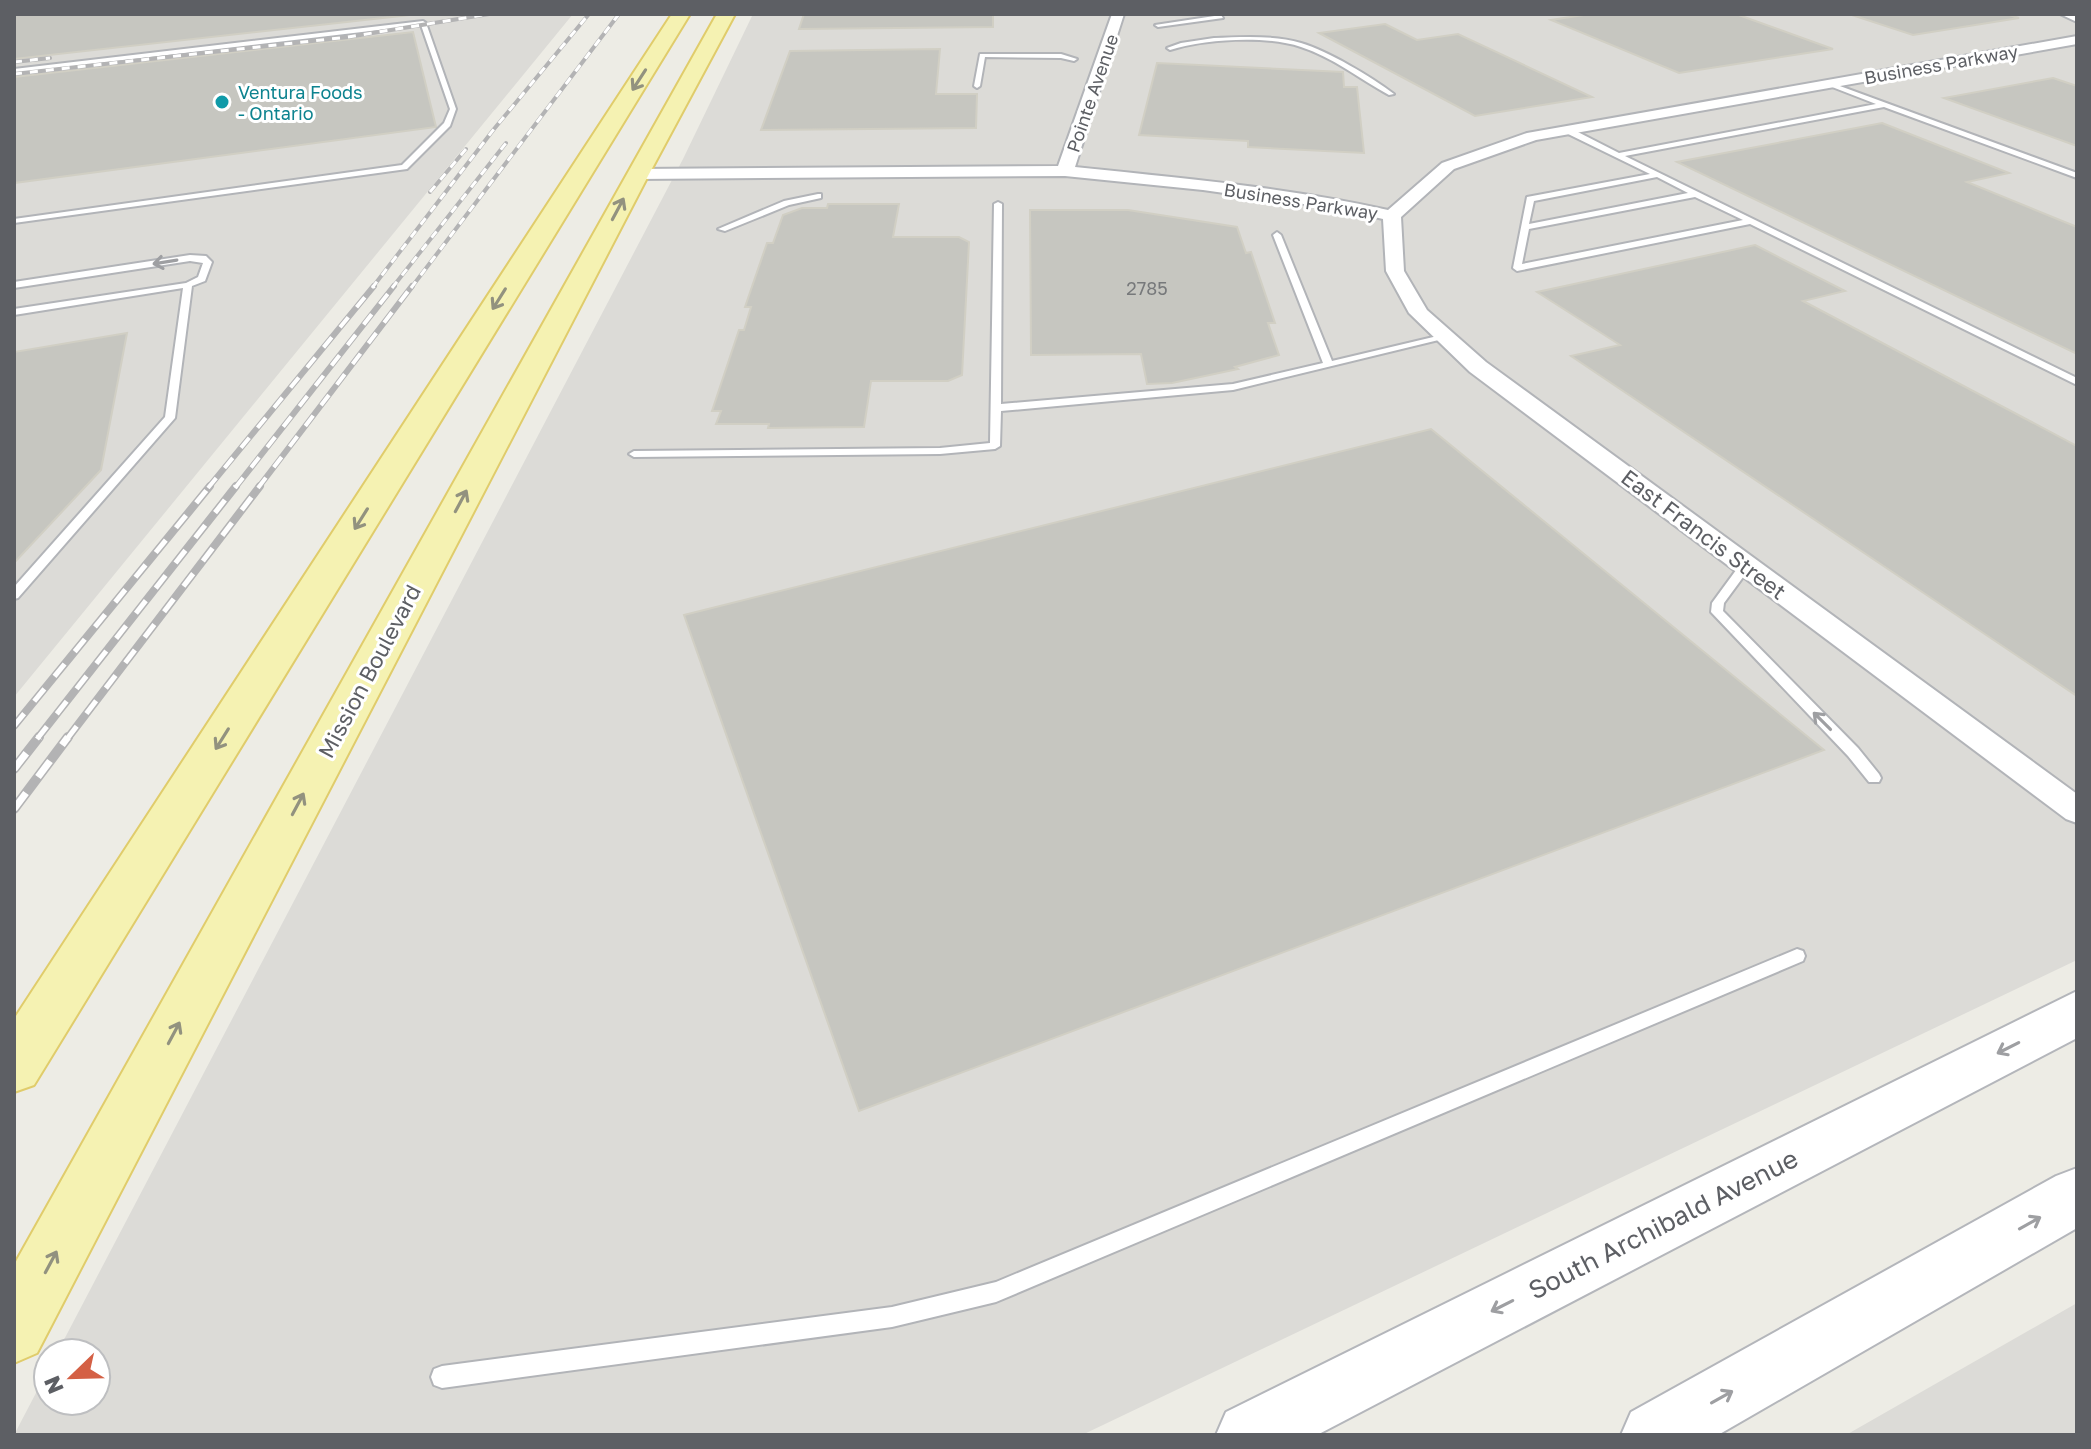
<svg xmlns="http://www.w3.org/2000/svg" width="2091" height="1449" font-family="'Golos Text',sans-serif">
<rect width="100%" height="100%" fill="#edece5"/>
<path fill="#dcdbd7" d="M14,14H573L14,697Z
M753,14H2077V960L1082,1435H14L48,1370V1401H96V1353H57L683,159Z
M2077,1303V1435H1846Z"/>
<path fill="#c6c6c0" stroke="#d1cfc4" stroke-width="2" d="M14,14H419L14,59Z
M804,14H993V27L799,29Z
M1590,14H1736L1833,49L1679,73L1551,20Z
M2006,14L2019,18L1913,35L1852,15Z
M1385,24L1417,40L1458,34L1592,97L1475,116L1319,33Z
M413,32L436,127L14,183V77Z
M940,49L936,94H977L976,128L761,130L790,51Z
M1157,63L1343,72L1344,87H1357L1364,153L1248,147V141L1139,135Z
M2053,78L2077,86V146L1944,98Z
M1882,123L2009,173L1967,182L2077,227V354L1677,162Z
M828,204H899L893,237H959L969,242L962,375L948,381H871L864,427L768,428L769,424H716L721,411H712L739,330H744L751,307H745L767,243H773L783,215L802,208H827Z
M1030,210H1128L1237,227L1246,253L1251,252L1275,323H1268L1279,355L1235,367L1238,369L1172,383L1147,384L1141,354L1031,355Z
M1755,245L1845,291L1803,301L2077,446V696L1571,356L1620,345L1537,292Z
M127,333L101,470L14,563V352Z
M1431,429L1824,750L859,1111L684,615Z"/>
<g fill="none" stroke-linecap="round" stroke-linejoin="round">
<defs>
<path id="service" d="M1221,15L1223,18L1158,27L1155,25Z
M423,21L426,23L456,109L450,126L407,169L14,223V219L402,165L444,123L450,109L421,25L14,73V69Z
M1214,38C1242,37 1274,35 1301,43C1328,51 1372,77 1394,94L1389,95C1360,79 1332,57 1301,47C1266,35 1205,39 1170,50L1167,48L1181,43Z
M980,54H1061L1077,59L1074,61L1061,58L985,57L980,86L977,88L974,86Z
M1829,82L2077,173V178L1884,107L1625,156L2077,378V385L1750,224L1517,271L1513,268L1527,197L1650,174L1564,132V128H1570L1619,153L1876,104L1827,85ZM1657,177L1688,193L1529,224L1534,201ZM1695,197L1743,220L1522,264L1529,229Z
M818,194H821V198L789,205L725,231L718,229L784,201Z
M998,202L1002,204L1001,404L1233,384L1323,363L1273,235L1277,232L1281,235L1332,361L1446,334L1451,337L1233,390L1001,411L1000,446L995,449L940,454L634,457L629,454L634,451L940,448L990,443L994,204Z
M190,255L206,256L212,262L205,281L192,286L175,418L18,598L14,599V587L165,417L183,288L14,315V309L186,283L198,277L203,263L190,261L14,288V282Z
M1746,561L1752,565L1724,603L1723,611L1858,748L1879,774L1881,778L1879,782H1869L1848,756L1711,612L1712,603L1742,562Z
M1797,949L1803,951L1805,956L1803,961L996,1302L892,1327L442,1388L434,1385L431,1377L434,1369L442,1366L892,1307L996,1282Z"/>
<path id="minor" d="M1112,14H1124L1075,167C1180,178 1285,187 1388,210L1442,163L1527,133L2077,36V44L1536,140L1454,169L1401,217L1404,271L1427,310L1486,362L2077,794V823L2066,819L1470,372L1409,313L1386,271L1383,219L1339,209L1203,190L1065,176L637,179L629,174L637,169L1058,166Z"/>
<path id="tertiary" d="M2060,14H2077V22Z"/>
<path id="secondary" d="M2077,991V1038L1317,1435H1216L1226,1412Z
M2077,1168V1228L1718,1435H1621L1631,1412L2056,1176Z"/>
<path id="primary" d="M672,14H690L34,1085L14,1092V1019Z
M717,14H735L649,174L37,1353L14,1363V1265Z"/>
</defs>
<use href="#service" stroke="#b2b4b8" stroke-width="4"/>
<use href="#minor" stroke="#b2b4b8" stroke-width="4"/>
<use href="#tertiary" stroke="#b2b4b8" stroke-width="4"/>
<use href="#secondary" stroke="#b4b6bb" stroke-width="4"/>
<use href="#primary" stroke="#e0cc6b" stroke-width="4"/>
<use href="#service" fill="#fff" fill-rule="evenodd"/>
<use href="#minor" fill="#fff" fill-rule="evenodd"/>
<use href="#tertiary" fill="#fff" fill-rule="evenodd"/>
<use href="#secondary" fill="#fff" fill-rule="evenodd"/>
<use href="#primary" fill="#f5f2b2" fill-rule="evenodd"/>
<defs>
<path id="rail-far3" d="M14,62L50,58
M14,74L348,37L489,14
M430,192L466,149
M372,288L494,129L589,14
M392,288L506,143
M411,288L619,14"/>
<path id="rail-far2" d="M208,488L374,286
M235,488L394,286
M258,488L412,286"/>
<path id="rail-far1" d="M14,726L210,486
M37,739L236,486
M67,739L260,486"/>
<path id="rail" d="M14,769L39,737
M14,809L68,737"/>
</defs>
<use href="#rail-far3" stroke="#b3b3b4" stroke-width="4"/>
<use href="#rail-far2" stroke="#b3b3b4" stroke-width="6"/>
<use href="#rail-far1" stroke="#b3b3b4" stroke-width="8"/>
<use href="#rail" stroke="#b3b3b4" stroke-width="10"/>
<use href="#rail-far3" stroke="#fff" stroke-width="3" stroke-dasharray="8" stroke-linecap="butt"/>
<use href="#rail-far2" stroke="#fff" stroke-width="4" stroke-dasharray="13" stroke-linecap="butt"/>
<use href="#rail-far1" stroke="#fff" stroke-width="5" stroke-dasharray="16" stroke-linecap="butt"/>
<use href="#rail" stroke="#fff" stroke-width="7" stroke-dasharray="20" stroke-linecap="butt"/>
</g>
<defs><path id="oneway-shaft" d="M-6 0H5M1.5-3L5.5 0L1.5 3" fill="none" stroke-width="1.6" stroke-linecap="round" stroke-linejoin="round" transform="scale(2)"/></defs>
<g stroke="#92927f">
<use href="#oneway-shaft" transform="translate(639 80) rotate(123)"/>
<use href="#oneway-shaft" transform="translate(618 209) rotate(-62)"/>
<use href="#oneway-shaft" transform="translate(499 299) rotate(122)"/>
<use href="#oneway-shaft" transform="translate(461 501) rotate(-62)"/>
<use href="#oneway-shaft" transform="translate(361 519) rotate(122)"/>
<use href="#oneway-shaft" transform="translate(222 739) rotate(122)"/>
<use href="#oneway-shaft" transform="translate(298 804) rotate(-62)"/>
<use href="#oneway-shaft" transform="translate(174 1033) rotate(-62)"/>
<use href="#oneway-shaft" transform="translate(51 1262) rotate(-62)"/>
</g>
<g stroke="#9e9fa2">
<use href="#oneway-shaft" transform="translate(165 262) rotate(171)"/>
<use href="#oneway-shaft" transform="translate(1822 721) rotate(-135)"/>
<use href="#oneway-shaft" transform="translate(2008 1048) rotate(153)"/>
<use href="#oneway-shaft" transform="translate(2030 1223) rotate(-29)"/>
<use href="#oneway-shaft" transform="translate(1502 1306) rotate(153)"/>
<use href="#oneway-shaft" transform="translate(1722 1397) rotate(-29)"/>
</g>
<circle fill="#0f9aa8" stroke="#fff" stroke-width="3" cx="222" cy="102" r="8"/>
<g text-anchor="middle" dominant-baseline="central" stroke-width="6" stroke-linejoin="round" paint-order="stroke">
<g font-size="18" fill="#5d5f64" stroke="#fff">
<text transform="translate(1941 64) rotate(-10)">Business Parkway</text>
<text transform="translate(1092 93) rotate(-71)">Pointe Avenue</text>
<text transform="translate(1301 201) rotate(9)">Business Parkway</text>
</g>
<g font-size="18" fill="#0d838f" stroke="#fff" text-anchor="start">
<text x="238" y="92">Ventura Foods<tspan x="238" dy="21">- Ontario</tspan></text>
</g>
<g font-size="18" fill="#77797b">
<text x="1147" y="288">2785</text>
</g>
<g font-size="22" fill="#5d5f64" stroke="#fff">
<text transform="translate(1704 534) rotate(37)">East Francis Street</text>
<text transform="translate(369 671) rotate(-62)">Mission Boulevard</text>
</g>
<g font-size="26" fill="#5d5f64" stroke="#fff">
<text transform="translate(1663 1224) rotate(-27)">South Archibald Avenue</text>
</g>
</g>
<rect width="2091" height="1449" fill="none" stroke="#5d5f64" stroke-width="32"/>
<g transform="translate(72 1377) rotate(247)"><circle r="38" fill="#ffffff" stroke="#bebfc1" stroke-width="2"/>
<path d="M0-6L14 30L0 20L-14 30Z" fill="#d46045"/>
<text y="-12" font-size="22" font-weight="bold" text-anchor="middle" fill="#5d5f64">N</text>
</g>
</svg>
